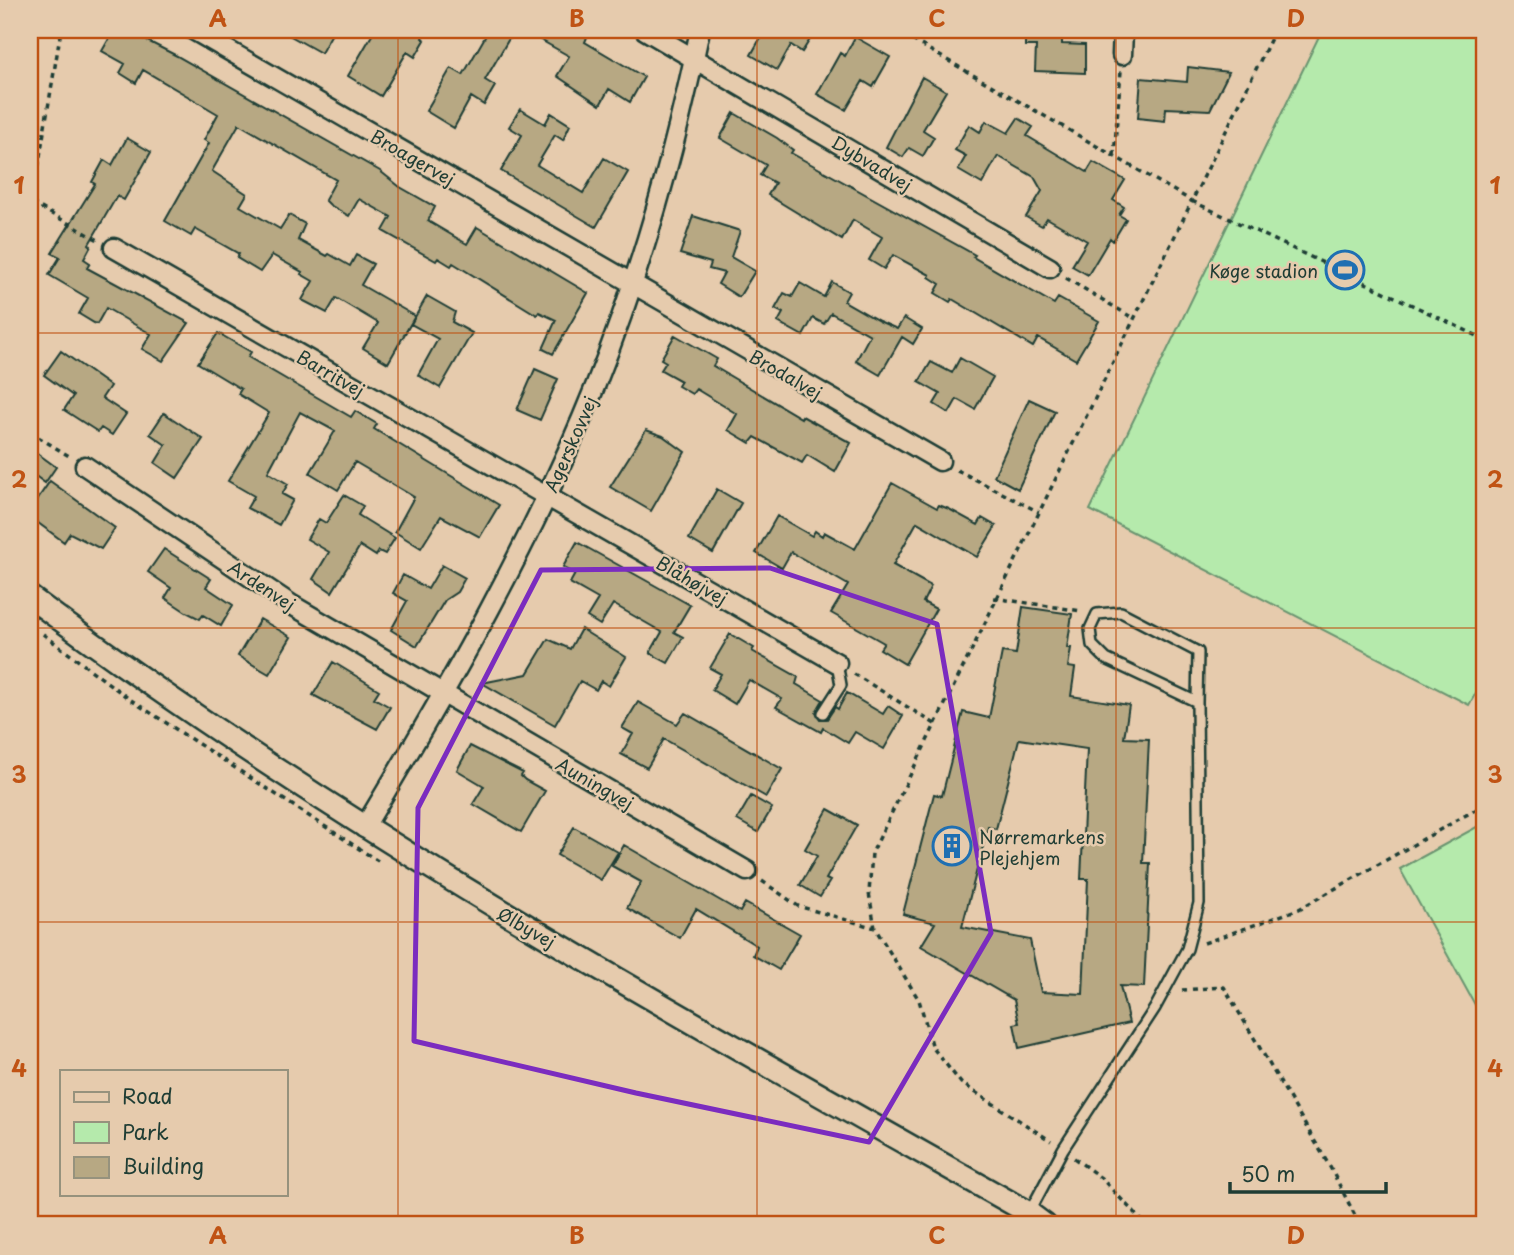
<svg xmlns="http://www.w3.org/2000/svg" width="1514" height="1255" font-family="'Playpen Sans',sans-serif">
<rect width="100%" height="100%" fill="#e6cbad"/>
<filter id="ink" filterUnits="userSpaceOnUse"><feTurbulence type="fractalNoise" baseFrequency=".0143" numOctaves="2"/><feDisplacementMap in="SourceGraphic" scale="14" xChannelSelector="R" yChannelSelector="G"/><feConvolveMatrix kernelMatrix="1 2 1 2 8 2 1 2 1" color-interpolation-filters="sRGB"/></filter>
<g filter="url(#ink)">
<path fill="#b5eaac" stroke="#6a9470" stroke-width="2" d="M1322,30H1484V679L1469,705L1090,510Z
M1484,823V1021L1400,869Z"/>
<path fill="#b7a883" stroke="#1f3d34" stroke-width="2" fill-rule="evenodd" d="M114,30H126L177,56L380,171L400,187L435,207L428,221L467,244L477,227L588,293L553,354L543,349L556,320L539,312L537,315L453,263L451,266L438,258L436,261L383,231L391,217L359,199L349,216L330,205L325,200L336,180L239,124L212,171L247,194L240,206L280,229L289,215L305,224L298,240L327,256L329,254L350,266L356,255L373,264L361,285L415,316L388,363L363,348L378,323L336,298L327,313L302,300L313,281L301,274L302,272L272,255L260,272L237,258L239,254L195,229L191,236L165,221L209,143L204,140L218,114L143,70L136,83L120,73L125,64L102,51Z
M280,30H334L321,53Z
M375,30H426L422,38L425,40L415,57L407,52L381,96L348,76Z
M489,30H514L485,80L495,86L484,105L471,97L454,128L426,111L451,68L463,75Z
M523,30H590L585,42L644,77L630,102L609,89L600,105L557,76L569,56Z
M765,30H816L802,52L791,45L777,70L751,55Z
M1025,30H1062V44L1085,45V73L1035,71L1036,46H1025Z
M855,37L890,57L873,87L863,81L846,110L817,94L840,53L845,56Z
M1188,67L1229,72L1210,110L1166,108L1165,121L1138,118L1141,78L1187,82Z
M922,77L946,91L923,130L934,137L923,156L909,148L903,157L886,147Z
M520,109L545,124L551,113L570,125L563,140L555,135L537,165L583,193L604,158L628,172L596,227L501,171L522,135L509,127Z
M734,113L777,138L793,150L791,153L975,255L973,257L1054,304L1058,298L1099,321L1076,360L1038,338L1033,347L952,299L950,302L935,293L940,284L929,277L930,275L893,255L884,269L869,260L882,237L853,220L842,240L768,195L775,183L760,175L766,165L720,138Z
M1018,118L1033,127L1027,136L1087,172L1093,162L1125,180L1113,200L1124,207L1119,215L1126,219L1113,241L1110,238L1088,275L1072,266L1087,241L1047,218L1042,226L1026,217L1042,191L1034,177L998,156L982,184L958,170L966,156L955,150L969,125L980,132L986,121L1008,133Z
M127,138L151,152L124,200L117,196L89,244L91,246L84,259L90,263L87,268L189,323L163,361L142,349L151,334L106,308L97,324L94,323L79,314L88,298L49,275L60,257L52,253L95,184L92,182L104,160L112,165Z
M693,216L740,231L731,257L755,271L739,297L718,284L724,273L709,269L711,263L680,254Z
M832,282L849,292L844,301L879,321L897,329L904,318L922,329L913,344L902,337L880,375L856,361L870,335L831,313L824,324L813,318L803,336L778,322L783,313L775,309L784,293L792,297L800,283L824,297Z
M427,296L455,312L452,322L472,333L440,388L418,375L438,339L411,324Z
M218,333L251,352L248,357L351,417L355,411L377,424L374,429L499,505L480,537L441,516L421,548L395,532L414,497L355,462L338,490L310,473L335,431L300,412L268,472L288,484L282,494L293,500L279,525L247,508L254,496L228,481L269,413L238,394L241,389L198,363Z
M675,335L717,359L713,366L801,418L802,416L851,443L835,472L807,455L802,463L755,437L750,443L728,430L737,414L696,389L692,394L678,386L681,381L661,370L666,362L661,359Z
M61,351L110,386L102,398L126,414L112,435L101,428L98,432L64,410L73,396L44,375Z
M960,358L993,377L975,409L957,399L949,413L934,404L940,394L919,382L931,362L952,373Z
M535,369L558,379L540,420L517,410Z
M1029,399L1055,411L1018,489L994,476Z
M164,413L203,439L177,478L155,463L166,445L150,434Z
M646,430L663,436L685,452L651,511L610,487Z
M30,448L56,467L45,483L30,472Z
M50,481L115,528L101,549L70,533L64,542L30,517V510Z
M892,483L937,508L939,505L949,509L978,525L982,518L996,526L977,557L917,522L893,565L931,586L923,602L936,609L905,664L880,649L884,643L831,613L848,585L791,552L782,568L756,553L777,516L812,536L815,531L822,536L824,532L855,549Z
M717,489L741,503L713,553L689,539Z
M344,495L363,506L358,515L395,538L385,554L379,551L376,556L360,546L332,592L313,579L329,552L307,539L319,519L326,523Z
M577,542L690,605L674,632L683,637L668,663L650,653L662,632L613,604L600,625L587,617L598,599L570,583L575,574L563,567Z
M164,549L211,579L206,587L233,605L221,626L203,615L200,619L186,612L165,598L171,588L148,572Z
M442,565L465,578L457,592L445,600L417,646L391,630L407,601L393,593L403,575L428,589Z
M1023,607L1072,614L1067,648H1071L1068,667L1075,668L1071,696L1129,705L1124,738L1149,739L1143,863H1150L1144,987L1120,986L1129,1023L1019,1048L1014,1024L1019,1023L1014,1000L921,946L935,923L903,914L934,794L942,796L963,712L989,718L1002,652L1016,654ZM1019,739L1087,749L1081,879H1088L1083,994L1041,992L1030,940L962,927L988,827L996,829Z
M260,619L291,637L269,674L238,656Z
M581,629L626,657L609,686L601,681L596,690L580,681L555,725L482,683L527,674L548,639L570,649Z
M730,634L754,648L752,651L798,677L796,684L823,700L816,712L820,719H827L835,707L838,709L847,693L883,714L888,706L903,716L884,749L855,732L848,743L823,728L821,732L776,707L782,699L749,680L735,704L712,690L721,674L710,668Z
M333,662L379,690L374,698L390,707L377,729L313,695Z
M638,702L677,724L685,713L782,769L766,797L664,739L647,768L621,754L633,734L622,728Z
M470,746L523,773L521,776L525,780L545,791L521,832L473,804L484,786L457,770Z
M751,796L772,808L758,832L737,820Z
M828,809L857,825L826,879L830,881L820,897L800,885L817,856L805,849Z
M574,827L618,852L601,880L557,855Z
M624,845L740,912L745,903L800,934L779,970L753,955L757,946L696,909L680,938L627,908L641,882L612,866Z"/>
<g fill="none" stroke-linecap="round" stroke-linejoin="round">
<defs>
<path id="service" d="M823,713L841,685L837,663
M1029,1213L1063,1149L1155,1008L1187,949L1199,903L1197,702L1106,659L1092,645L1090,629L1097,614L1121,612L1198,652L1197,702"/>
<path id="minor" d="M193,30L940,461
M645,30L1050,268
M1122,55L1123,30
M114,248L837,663
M85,466L292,605L747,871
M364,828C450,685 534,539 596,384C642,269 675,151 700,30"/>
<path id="tertiary" d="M30,597C344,833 688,1020 1029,1213L1045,1225"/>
</defs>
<use href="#service" stroke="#1f3d34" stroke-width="14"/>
<use href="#minor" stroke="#1f3d34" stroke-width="23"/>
<use href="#tertiary" stroke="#1f3d34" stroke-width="26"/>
<path stroke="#1f3d34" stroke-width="3.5" stroke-dasharray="5 5" stroke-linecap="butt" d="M895,30L1192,201L872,853L869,893L875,928L919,1000L933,1048L961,1083L1051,1141
M1275,30L1192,201L1484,339
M1114,156L1121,71
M30,167L38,171
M32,203L100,241
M30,216L61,30
M1066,278L1133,318
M30,432L69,456
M957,470L1039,512
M994,598L1082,611
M43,634L128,698L381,863
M854,674L935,724
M762,881L798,906L875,928
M1204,943L1299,909L1484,805
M1182,990L1224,987L1330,1167L1360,1225
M1074,1158L1101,1178L1146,1225"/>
<use href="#service" stroke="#e6cbad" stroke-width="9"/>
<use href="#minor" stroke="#e6cbad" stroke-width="18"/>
<use href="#tertiary" stroke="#e6cbad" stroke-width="21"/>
</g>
</g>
<path fill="none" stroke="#7b2cbf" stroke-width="5" stroke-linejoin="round" d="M770,568L937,624L991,933L869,1142L636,1093L414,1041L418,808L541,570Z"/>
<path fill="none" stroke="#c05314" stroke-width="2" stroke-opacity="0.55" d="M398,30V1225M757,30V1225M1116,30V1225M30,333H1484M30,628H1484M30,922H1484"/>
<defs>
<symbol id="stadium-ring" viewBox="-11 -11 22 22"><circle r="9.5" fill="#e6cbad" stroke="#1f6fb2" stroke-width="1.5"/><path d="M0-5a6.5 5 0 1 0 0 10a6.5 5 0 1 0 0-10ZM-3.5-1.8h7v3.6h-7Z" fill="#1f6fb2"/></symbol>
<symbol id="building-ring" viewBox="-11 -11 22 22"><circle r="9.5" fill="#e6cbad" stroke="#1f6fb2" stroke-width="1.5"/><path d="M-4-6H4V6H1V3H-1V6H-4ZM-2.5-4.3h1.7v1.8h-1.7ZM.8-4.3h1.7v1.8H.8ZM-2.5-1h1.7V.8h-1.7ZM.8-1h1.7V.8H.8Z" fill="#1f6fb2"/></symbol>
</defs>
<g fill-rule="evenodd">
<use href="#stadium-ring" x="1323" y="248" width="44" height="44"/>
<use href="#building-ring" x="930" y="824" width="44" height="44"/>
</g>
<g text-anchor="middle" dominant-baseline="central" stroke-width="5" stroke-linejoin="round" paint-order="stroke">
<g font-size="18" fill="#1f3d34" stroke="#e6cbad">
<text transform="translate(413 157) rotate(30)">Broagervej</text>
<text transform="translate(872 163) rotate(31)">Dybvadvej</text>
<text transform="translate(331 373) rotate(30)">Barritvej</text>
<text transform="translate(786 374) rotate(30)">Brodalvej</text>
<text transform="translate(570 444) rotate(-66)">Agerskovvej</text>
<text transform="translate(692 580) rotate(30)">Blåhøjvej</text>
<text transform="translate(262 585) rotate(33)">Ardenvej</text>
<text transform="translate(595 783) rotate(30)">Auningvej</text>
<text transform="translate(527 927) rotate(30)">Ølbyvej</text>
</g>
<g font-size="18" fill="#1f3d34" stroke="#e6cbad" text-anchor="end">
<text x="1318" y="270">Køge stadion</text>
<text x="979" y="836" text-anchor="start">Nørremarkens<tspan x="979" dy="21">Plejehjem</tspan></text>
</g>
</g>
<rect width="1514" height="1255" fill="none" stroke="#e6cbad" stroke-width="77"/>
<rect x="60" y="1070" width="228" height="126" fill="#e6cbad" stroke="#96927d" stroke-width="2"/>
<rect x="74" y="1092" width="35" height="10" fill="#e6cbad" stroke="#96927d" stroke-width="2"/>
<text x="122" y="1104" font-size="21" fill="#1f3d34">Road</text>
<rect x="74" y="1122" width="35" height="21" fill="#b5eaac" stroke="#96927d" stroke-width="2"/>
<text x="122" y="1140" font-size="21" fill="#1f3d34">Park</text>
<rect x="74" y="1157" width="35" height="21" fill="#b7a883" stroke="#96927d" stroke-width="2"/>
<text x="122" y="1174" font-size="21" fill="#1f3d34">Building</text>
<path d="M1230 1182v10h156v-10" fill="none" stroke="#1f3d34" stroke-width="3.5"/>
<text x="1241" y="1182" font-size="21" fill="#1f3d34" stroke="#e6cbad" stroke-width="5" paint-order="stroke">50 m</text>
<rect x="38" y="38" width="1438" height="1178" fill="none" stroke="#c05314" stroke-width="2.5"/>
<g font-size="23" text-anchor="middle" font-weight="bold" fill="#c05314">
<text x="218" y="27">A</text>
<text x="577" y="27">B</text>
<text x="937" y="27">C</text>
<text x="1296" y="27">D</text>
<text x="19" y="194">1</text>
<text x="1495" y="194">1</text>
<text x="19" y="488">2</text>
<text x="1495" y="488">2</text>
<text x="19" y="783">3</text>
<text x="1495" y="783">3</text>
<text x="19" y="1077">4</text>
<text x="1495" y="1077">4</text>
<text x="218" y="1244">A</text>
<text x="577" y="1244">B</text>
<text x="937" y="1244">C</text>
<text x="1296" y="1244">D</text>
</g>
</svg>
